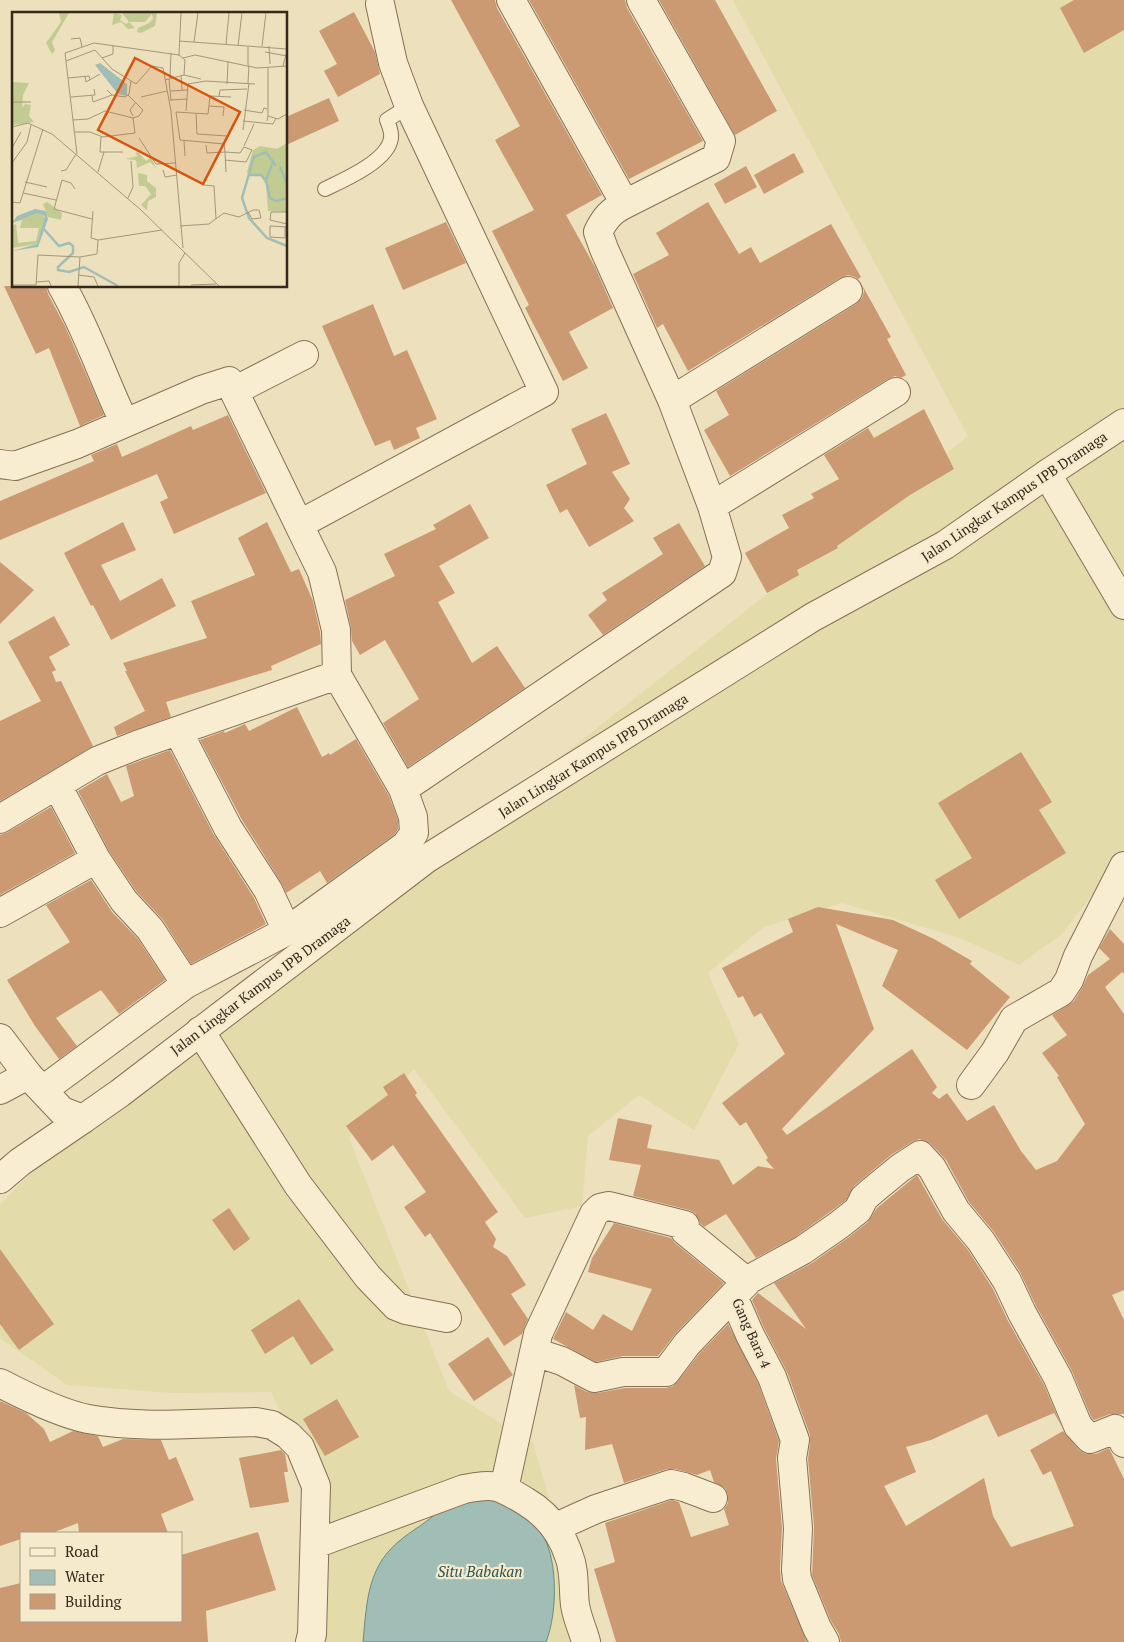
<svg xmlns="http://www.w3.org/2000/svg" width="1124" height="1642" font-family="'PT Serif',serif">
<rect width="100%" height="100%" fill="#ede0bd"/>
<path fill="#e3dbaa" d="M733,0H1124V854L1061,935L1019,965L960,938L842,903L764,927L708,973L739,1044L694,1130L639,1095L588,1136L582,1206L525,1218L414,1069L349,1138L449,1391L533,1443L589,1634V1642H305L313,1483L271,1392L172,1393L67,1385L0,1338V1205L53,1149L136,1091L968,436Z"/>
<path fill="#a1beb6" stroke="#688b84" d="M499,1493C511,1504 527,1514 537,1526C559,1552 558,1612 546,1642H363C367,1601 367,1565 403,1538C417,1527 433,1519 445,1504Z"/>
<path fill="#cb9a72" d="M451,0H495L497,8L602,195L566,215L595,267L613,308L569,332L588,368L563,381L525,308L529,305L492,231L534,210L495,140L520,126Z
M529,0H625L627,8L703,141L629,179Z
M659,0H715L777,111L735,135Z
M1074,0H1124V30L1084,53L1060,8Z
M354,12L375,52L380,74L338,97L324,71L337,64L319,31Z
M329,98L339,121L286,145V117Z
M794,153L804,172L764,194L754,175Z
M746,166L757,187L725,204L714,184Z
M708,202L739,254L751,247L760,263L831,224L861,277L858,279L860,282L855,277L848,275L840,278L688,371L663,324L657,328L633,274L669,255L656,233Z
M446,222L466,263L403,290L385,248Z
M862,285L891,337L887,339L906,375L901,378L895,376L888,379L730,476L704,430L729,415L716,391L856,304L862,298L864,291Z
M4,286H46L48,294L65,326L104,415L80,426L49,348L36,354Z
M373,304L394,356L407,350L437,419L416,428L420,438L394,450L390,440L375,446L322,326Z
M924,409L954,469L910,495L837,546L838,548L797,570L799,575L767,593L745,553L789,528L782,515L814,498L811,494L839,479L824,455L868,428L874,438Z
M606,413L630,464L612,472L630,499L624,508L634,521L589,547L567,509L560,513L546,485L587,464L571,429Z
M228,415L266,493L174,534L160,502L168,498L157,474L0,540V501L94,461L91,455L117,444L122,457L191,426L193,430Z
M470,504L489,538L439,566L455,593L438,602L472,663L497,646L525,688L408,767L383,723L419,699L385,640L360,655L352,641L351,627L345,600L395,576L384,554L436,529L433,525Z
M123,522L136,550L101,565L120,601L162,578L176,606L111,640L93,605L91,606L64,553Z
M267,522L291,572L299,569L313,601L320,632L321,644L271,666L272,670L166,702L171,717L117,736L114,727L145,711L125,671H127L123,663L207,638L191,601L255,575L238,538Z
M679,523L705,566L603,635L588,615L607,600L602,593L663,554L653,538Z
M0,562L34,590L0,624Z
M54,616L70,645L49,657L56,670L52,672L56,682L61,681L93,746L0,801V721L41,701L8,642Z
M297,707L322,757L329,753L330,755L356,739L389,796L398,820V829L395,834L327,883L320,871L286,893L281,882L242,820L200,740L224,731L225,733L245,724L249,731Z
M170,750L214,835L254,898L266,924L191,964L163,920L136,891L109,851L78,791L107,774L121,802L134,796L126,766Z
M1021,752L1052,802L1039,810L1066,853L959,919L935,880L972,858L938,803Z
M51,807L75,853L0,895V835L8,832Z
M91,880L112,912L138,939L165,980L119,1014L101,990L56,1018L77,1046L59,1059L35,1026L7,980L70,942L46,905Z
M818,907L893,920L934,939L972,961L970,964L1010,997L967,1050L882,986L898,950L836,924L874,1029L782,1129L787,1135L912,1049L937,1087L932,1093L939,1099L947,1093L967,1121L994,1105L1021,1151L1036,1170L1057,1161L1085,1124L1057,1077L1059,1076L1042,1053L1067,1035L1052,1015L1074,1001L1082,988L1088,975L1110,959L1099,948L1110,929L1124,944V974L1122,972L1105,987L1124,1014V1290L1112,1295L1124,1320V1414H1110L1094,1420L1091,1417L1072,1371L1036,1306L1020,1272L994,1232L969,1202L946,1160L931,1144L926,1141L919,1139L912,1142L891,1155L854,1186L846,1200L830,1212L795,1237L756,1258L726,1214L704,1227L700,1223L695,1213L689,1210L633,1196L641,1165L609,1160L618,1118L652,1125L647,1148L719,1160L733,1185L758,1166L774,1169L766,1160L768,1158L746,1122L740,1126L722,1103L785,1054L761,1013L754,1017L743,996L738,998L722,968L793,932L788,919Z
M404,1073L417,1093L415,1095L498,1212L485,1222L496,1239L493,1247L507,1256L526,1285L511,1294L528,1319L522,1334L504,1346L430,1233L425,1237L404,1207L426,1192L393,1145L372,1161L346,1126L388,1095L383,1087Z
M917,1175L942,1219L968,1250L993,1289L1008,1321L1044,1385L1062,1427L1054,1413L998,1437L987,1414L931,1440L906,1447L916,1472L884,1486L906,1526L984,1478L993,1516L1011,1547L1074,1526L1051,1471L1043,1475L1030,1450L1063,1431L1079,1450L1086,1454H1096L1109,1448L1124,1479V1642H841L839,1634L831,1621L812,1575L814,1527L808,1459L810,1443V1435L787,1372L764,1328L752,1300L758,1293L806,1329L774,1283L812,1263L849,1237L868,1222L877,1208Z
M229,1208L250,1239L234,1251L212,1220Z
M614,1223L671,1238L675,1243L724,1283L676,1333L658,1356H623L596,1362L553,1339L566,1312L593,1330L603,1314L632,1331L652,1289L588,1272L592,1258Z
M0,1249L54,1324L19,1350L0,1324Z
M299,1299L334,1350L311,1365L293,1336L265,1354L251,1330Z
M728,1324L758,1383L779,1441L776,1459L782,1528L780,1569L781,1581L807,1642H616L594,1569L615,1562L605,1523L672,1500L679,1502L691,1537L729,1525L724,1509L728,1503V1495L725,1488L714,1482L710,1470L697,1475L675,1469H667L624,1483L612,1444L585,1450L586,1417L580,1418L574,1385L587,1392L597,1393L625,1388H666L673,1386L678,1381L699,1354Z
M488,1337L513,1375L474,1401L448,1364Z
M337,1399L359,1437L325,1456L303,1419Z
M0,1401L26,1413L44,1429L50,1442L73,1431L98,1436L103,1447L123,1439L161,1440L169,1460L176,1457L194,1500L161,1514L168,1533H79L78,1523L52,1533H21V1539L0,1546Z
M281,1450L285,1454L288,1472H284L289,1502L250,1508L239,1458Z
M258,1532L276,1590L206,1611L208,1642H0V1588L21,1583V1621H181V1555Z"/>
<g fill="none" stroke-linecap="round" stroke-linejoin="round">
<defs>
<path id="service" d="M325,189C344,180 388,161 391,138C392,133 389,125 387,120L409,106"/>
<path id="minor" d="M625,204L716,158L721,141L641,0
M62,286C87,329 103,378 124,422
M234,391L304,355
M672,400L848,291
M0,464L15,466L77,444L201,390L229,381L322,572L336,630L337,675L403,789L413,817L414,833L406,845L287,931L186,984L43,1090
M1047,474L1124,605
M712,506L896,392
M300,524L544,392L409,106L393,63L380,4
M178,731L228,828L268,890L287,931
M57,785L96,859L124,901L150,929L186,984
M403,789L722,573L727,557L712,506L672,400L604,249L598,232C605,218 611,211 625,204L511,0
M0,819L97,761L137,745L337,675
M0,913L96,859
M200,1031L298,1185L368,1277L396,1306L406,1310L447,1318
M971,1085L995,1052L1014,1019L1061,992L1069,980L1078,956L1124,866
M0,1090L28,1075
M0,1179L20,1162L83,1119
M746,1281L803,1250L839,1225L858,1210L864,1198L872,1191L900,1168L920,1155L932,1168L956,1211L981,1241L1007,1281L1022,1313L1058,1378L1078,1426L1090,1439L1115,1429L1120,1433L1124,1443
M534,1352L562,1361L594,1378L623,1372H666L687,1344L733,1296
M0,1383C23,1395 63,1414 88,1419C143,1429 201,1423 256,1422L272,1425L288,1435L300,1447L316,1486L312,1634L310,1642
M504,1489L538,1334L594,1214L600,1208L609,1206L685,1225V1231L746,1281V1283L733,1296L750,1335L772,1377L795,1440L792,1458L798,1528L796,1570L797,1579L817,1628L825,1642
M556,1527L596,1509L671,1484L684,1487L713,1498
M315,1544L464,1489C495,1483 498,1485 525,1501C547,1514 561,1531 569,1556C575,1571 573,1589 575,1605C577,1618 583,1630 586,1642"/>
<path id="tertiary" d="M0,1038L28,1075L62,1111L83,1119L120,1093L426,859L813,617L945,545L1047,474L1124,423"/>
</defs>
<use href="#service" stroke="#857056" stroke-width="16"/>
<use href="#minor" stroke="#857056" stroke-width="30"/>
<use href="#tertiary" stroke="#857056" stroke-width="30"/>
<use href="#service" stroke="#f8edd0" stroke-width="14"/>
<use href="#minor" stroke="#f8edd0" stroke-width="28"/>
<use href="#tertiary" stroke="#f8edd0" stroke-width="28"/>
</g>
<g text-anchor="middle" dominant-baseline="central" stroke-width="4.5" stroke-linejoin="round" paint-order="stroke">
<g font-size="14" fill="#34281b" stroke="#f5eacc">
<text transform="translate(1014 496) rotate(-34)">Jalan Lingkar Kampus IPB Dramaga</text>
<text transform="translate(593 755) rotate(-32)">Jalan Lingkar Kampus IPB Dramaga</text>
<text transform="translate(260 985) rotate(-37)">Jalan Lingkar Kampus IPB Dramaga</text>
<text transform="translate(752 1333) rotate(66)">Gang Bara 4</text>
</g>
<g font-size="15" font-style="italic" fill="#2a5452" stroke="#f5eacc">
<text x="480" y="1571">Situ Babakan</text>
</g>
</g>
<g transform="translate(12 12)">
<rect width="275" height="275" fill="#ede0bd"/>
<path d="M47,1H57L40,30L43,38L40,42L34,31L49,10ZM102,1L110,3L108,8L114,12L117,10L110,1H145L143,14L129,21L125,20L126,16L137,11L141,7L140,2L133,10H117L123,16L116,17L109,10L100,13ZM0,70L17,71L11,83L10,96L13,92L19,93L17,104L22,110L0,113ZM275,131V200L256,199L254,173L249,164L236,163L235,160L241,138L248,134L265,137ZM126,140L134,149L139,145L144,156L138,150L125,156L124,148L113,147L126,144L123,141ZM126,161L135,163V169L144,176V185L136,189L135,198L129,193L139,182L133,174H127ZM35,190L50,201L49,208L36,205L31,192ZM25,200L33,205L25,232L0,236V214L4,212L6,231L24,229L27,216H8L10,208L0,211Z" fill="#c2cb91"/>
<path d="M88,51L115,72V84L106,82L98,72L83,53ZM23,197L34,199L36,207L26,235L0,239L25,232L33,204L25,201L0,211L5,204Z" fill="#a1beb6"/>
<path fill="none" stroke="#a1beb6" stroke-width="2.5" d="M261,150L254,168L258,186L264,189L275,186M264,154L254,140L242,145L230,186L237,206L255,226L275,234M268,155L275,172M236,163H249L253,167M31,216L47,234L57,231L61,234V241L46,255V258L57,260L72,255L106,274"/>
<path fill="none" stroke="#a3967c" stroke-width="1" d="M59,27L68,26L70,35M167,29L275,37M182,30L186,1M214,32L217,1M226,34L230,1M250,34L254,1M257,34L258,52M253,40L275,44M167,43L169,1M90,46L101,42V33M171,46L183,43L245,56L275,54M54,49L83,38L100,57L124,72L140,54L151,56L159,99L171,236M236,53V35M271,54L275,39M169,63L170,78M172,63L189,67M73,64L74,70L88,62M56,66L77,64L78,68M158,66L159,41M157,67L159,89M236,71L237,53M215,72L216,49M95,78L100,83L113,85L117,82L119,69M159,79L175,78M0,84L1,90H19M80,84L81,90L100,83M207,84L208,78L235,77M59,85L83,83L82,77M129,85L155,79M159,88L175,87M197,94L212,95L211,104M232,98L250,101L252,96L255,97M174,99L176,72L194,69L243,72M164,100L168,128L212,132L213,140L228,141L232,135L240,138L234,150L213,148M164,100L196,102L198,84L219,85M184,102L185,122L215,124M121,104L118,98L124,90M256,104V56M61,108L76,107L93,99L121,106L127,104L131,98L116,83M231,109L261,112L264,106M255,109L256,104L266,107L275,102M0,115L16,111L40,122L129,198L207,274M231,118L237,71M63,120H78L91,125L123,121L121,106M89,125L88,140H111M127,126L144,152L163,151M172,129L173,144M194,133L195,141L213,140L214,160M232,134L242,112M0,136L9,120M65,142L53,41L82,31L167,43L173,48L172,63L153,68M0,151L15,130L19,113M151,158L153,165L165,163M49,159L54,158L64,142M86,160L92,140M13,170L35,175M192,173L202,174L204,207M63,177L59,171L50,168L42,197L80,207M11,181L44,188M116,186L121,175L119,149M0,190L8,191L31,117M81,199L79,226L86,228M275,200H259L258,208L275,212M168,214L197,212L212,201L227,205L241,198H247L249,206L240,207L236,200M273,214V226L258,225V214H259L275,215M66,263L82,265L86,274M24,270L37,269L39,274M0,273H24L26,243L68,245M179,273L204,272M66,274L68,245L85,242L86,228L150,218M167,274V251L173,241"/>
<path fill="#d6540e" fill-opacity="0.15" stroke="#d6540e" stroke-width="2.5" d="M123,46L228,100L191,172L86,118Z"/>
<rect width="275" height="275" fill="none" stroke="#34281b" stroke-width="2.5"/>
</g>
<rect x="20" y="1532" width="162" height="90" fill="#f5eacc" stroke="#a89c85"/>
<rect x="30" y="1548" width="25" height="8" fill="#f8edd0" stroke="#a89c85"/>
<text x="65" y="1557" font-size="15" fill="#34281b">Road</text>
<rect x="30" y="1570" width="25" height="15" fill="#a1beb6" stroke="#a89c85"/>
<text x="65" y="1582" font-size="15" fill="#34281b">Water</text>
<rect x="30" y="1594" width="25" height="15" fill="#cb9a72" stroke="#a89c85"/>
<text x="65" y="1607" font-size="15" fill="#34281b">Building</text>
</svg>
